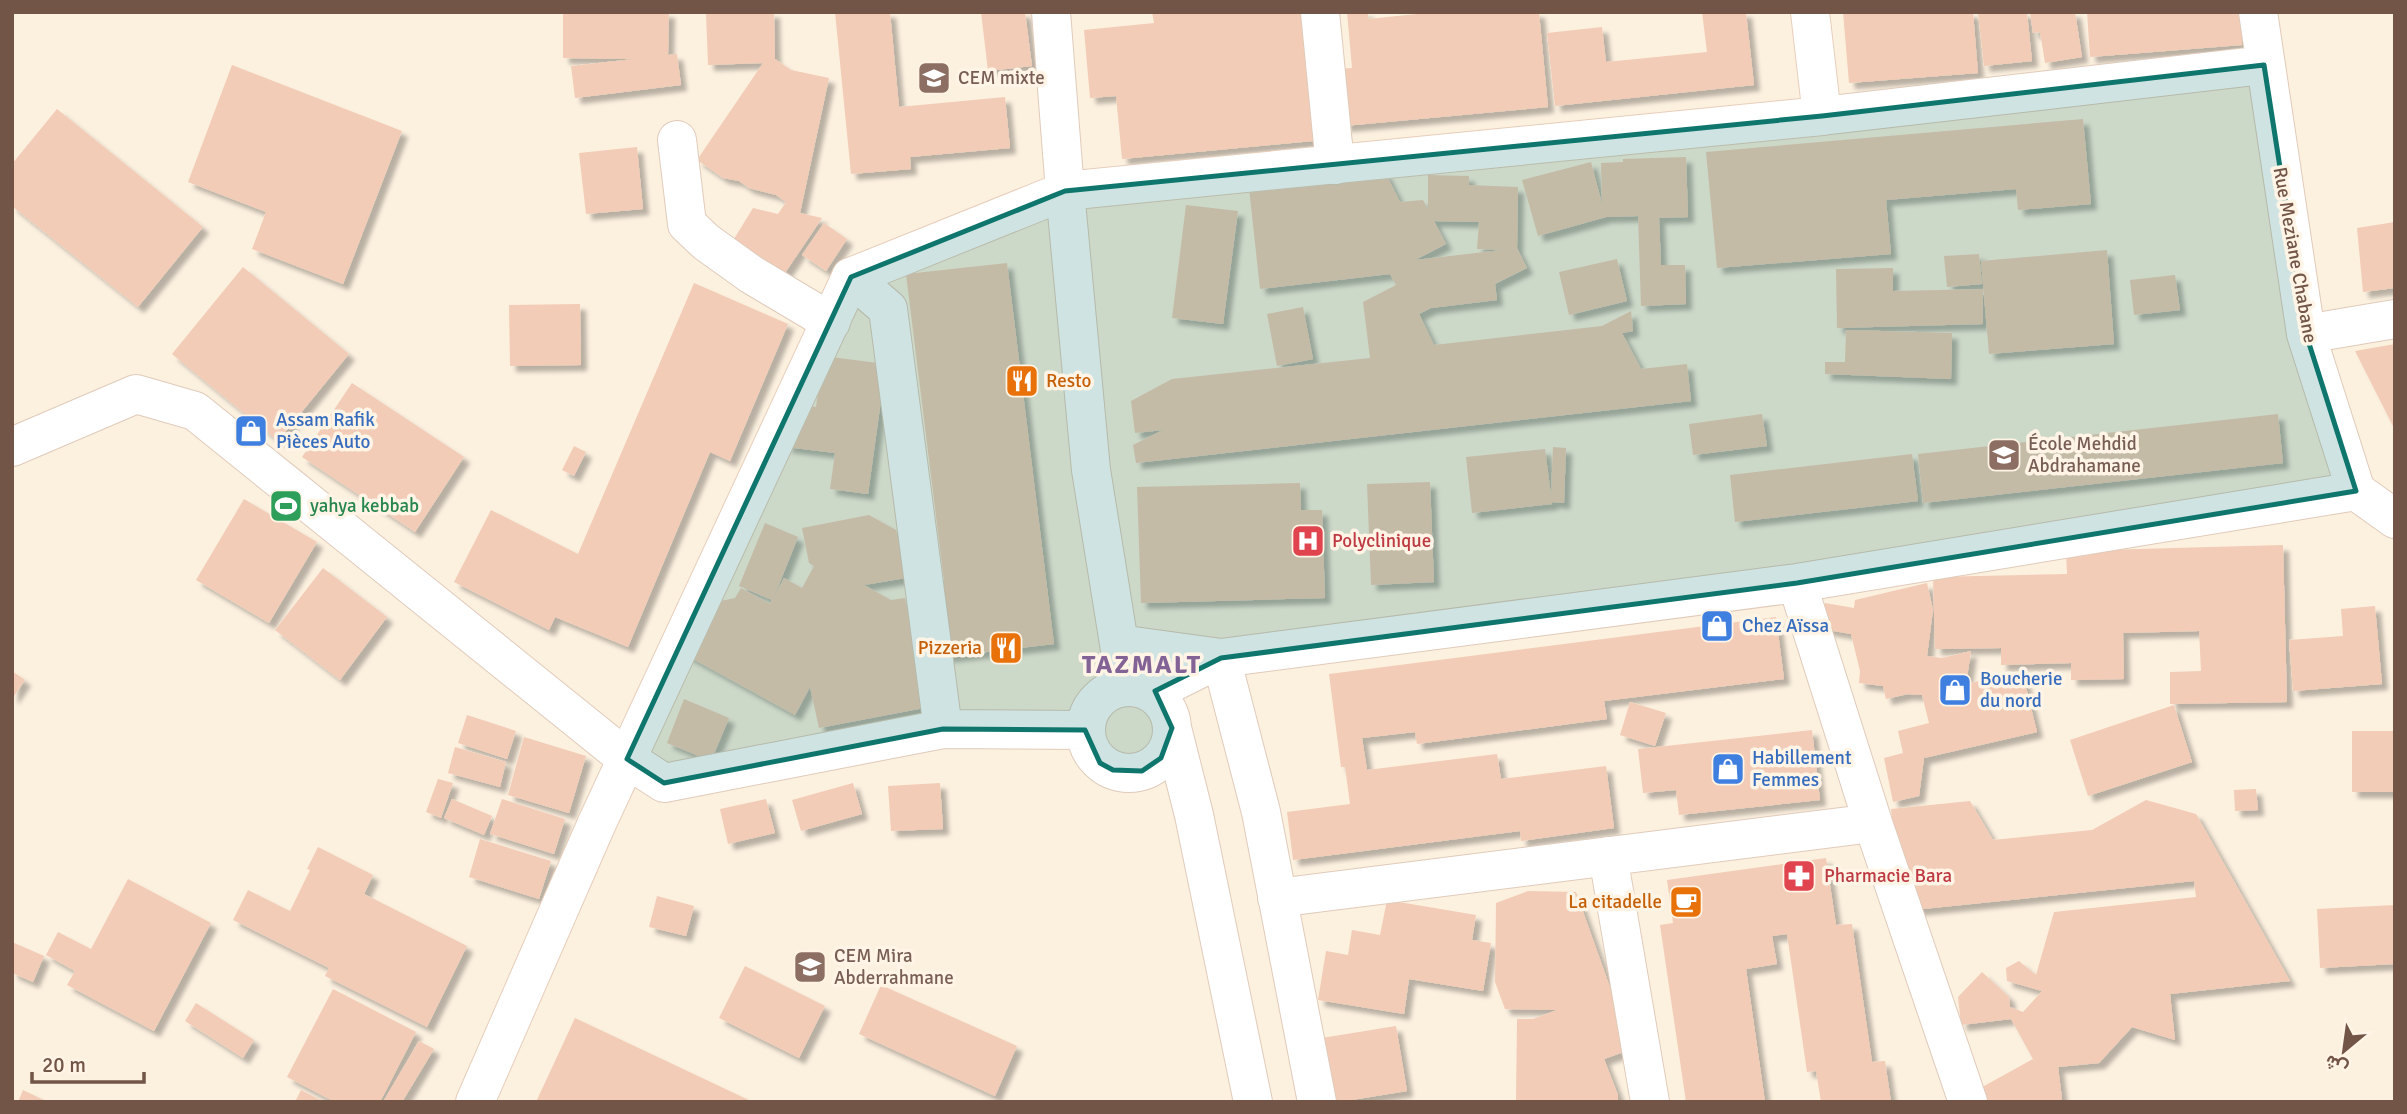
<svg xmlns="http://www.w3.org/2000/svg" width="2407" height="1114" font-family="Signika,Vazirmatn,sans-serif">
<defs>
<filter id="shadow"><feDropShadow dx="6" dy="6" stdDeviation="2" flood-color="#0004"/></filter>
</defs>
<rect width="100%" height="100%" fill="#fcf0df"/>
<path fill="#f2ccb6" fill-rule="evenodd" filter="url(#shadow)" d="M563,12H669L668,55L677,54L681,85L575,98L571,66L634,59L563,58Z
M706,12H774L775,59L791,70L829,78L800,213L822,218L785,273L734,239L753,208L778,214L786,202L776,195L749,188L739,181L723,178L697,160L763,63L708,65Z
M835,12H890L899,107L1005,97L1010,148L910,157L911,169L851,174Z
M981,12H1025L1032,66L988,71Z
M1152,12H1301L1313,141L1122,159L1116,96L1090,98L1084,30L1154,23Z
M1347,12H1368V19L1436,12H1539L1548,107L1344,126L1338,69L1352,68Z
M1702,12H1746L1754,85L1555,106L1547,33L1602,27L1606,62L1707,52Z
M1843,12H1973L1978,73L1849,83Z
M1978,12H2027L2032,61L1984,66Z
M2030,12H2075L2082,57L2045,63L2040,32L2033,33Z
M2087,12H2240L2242,45L2090,57Z
M232,65L402,131L343,284L252,249L266,212L188,182Z
M57,109L203,227L138,307L12,206V164Z
M2083,119L2091,204L2018,210L2016,189L1886,200L1891,254L1717,268L1706,152Z
M637,147L643,209L586,214L579,153Z
M1686,157L1688,217L1659,218L1661,265H1685L1686,304L1641,306L1638,216L1606,217L1538,236L1522,180L1591,162L1602,204L1601,163L1623,162V159Z
M1385,172L1400,202L1423,200L1428,209V175L1469,176V185L1518,187L1517,248L1527,268L1495,284L1497,300L1431,308L1419,314L1434,345L1602,326L1631,311L1633,331L1622,333L1641,369L1687,364L1691,401L1136,463L1133,445L1163,430L1135,433L1131,401L1172,379L1370,358L1363,302L1396,285L1390,274L1260,289L1249,188ZM1434,221L1479,222L1477,249L1502,250L1415,260L1446,244Z
M1186,205L1238,211L1223,324L1172,318Z
M2395,222V288L2363,292L2357,228Z
M824,223L847,239L826,271L802,255Z
M2107,250L2114,344L1989,354L1981,261Z
M1979,254L1982,284L1947,287L1944,256Z
M1617,259L1627,301L1569,315L1559,272Z
M1007,263L1054,644L944,657L935,582L944,581L906,274Z
M243,267L349,354L278,441L172,354Z
M1893,268V291L1983,289V324L1837,328L1836,269Z
M2175,275L2180,310L2134,315L2130,280Z
M694,283L788,324L730,461L710,452L628,647L555,617L549,630L454,582L491,510L578,554Z
M580,304L581,365L510,366L509,305Z
M1303,307L1313,359L1277,366L1267,314Z
M1846,330L1952,333L1951,379L1825,374V362H1845Z
M2395,344V430L2355,351Z
M823,356L886,364L868,494L830,489L835,453L786,447L791,403L816,407Z
M352,383L464,457L415,532L302,457Z
M1762,414L1767,446L1693,455L1689,424Z
M2278,414L2283,463L1923,503L1918,454Z
M574,446L586,452L574,476L562,470Z
M1553,447L1566,448L1564,503L1552,502V504L1472,513L1466,457L1545,449L1551,496Z
M1912,454L1918,501L1735,522L1730,475Z
M1430,482L1434,582L1371,585L1367,484Z
M1300,483L1301,510H1322L1325,598L1141,603L1137,487Z
M244,499L317,542L269,623L196,580Z
M869,515L896,530L906,578L864,585L891,600L905,598L929,707L819,728L810,687L795,715L684,654L696,606L735,598L741,588L770,604L772,600L739,586L765,523L798,537L774,597L784,578L802,588L814,566L809,563L802,528Z
M2283,545L2287,702L2170,704V672L2201,671L2199,631L2123,633L2124,679L2071,680V663L2001,665V648L1935,649L1933,577L2067,574L2066,551Z
M323,568L387,617L340,680L275,630Z
M1927,583L1933,610L1927,656L1942,658L1971,651L1966,684L2022,671L2037,732L1924,758L1919,796L1893,802L1884,758L1903,753L1898,731L1929,723L1922,695L1908,694L1886,699L1883,686L1859,683L1860,671L1851,634L1822,629L1825,603L1854,608L1855,600Z
M2375,606L2382,684L2293,691L2289,640L2343,636L2341,609Z
M1776,617L1784,679L1604,701L1607,719L1417,744L1415,732L1362,738L1367,770L1497,754L1501,779L1606,766L1614,828L1521,841L1520,831L1293,860L1287,812L1350,804L1345,767H1341L1329,674Z
M12,671L25,680L12,699Z
M684,699L729,718L711,761L667,743Z
M1630,702L1666,713L1655,746L1620,735Z
M2174,705L2192,762L2088,796L2070,740Z
M467,715L516,731L507,759L458,743Z
M1812,730L1820,800L1679,815L1676,790L1643,793L1638,749Z
M2352,731H2395V792H2352Z
M524,737L586,756L569,813L508,795Z
M455,747L506,762L500,787L448,773Z
M438,779L453,783L441,818L426,812Z
M853,783L862,814L801,831L792,800Z
M940,783L943,829L891,831L888,786Z
M2256,789L2258,810L2235,811L2234,790Z
M452,799L492,816L484,835L444,818Z
M502,799L565,819L554,854L490,834Z
M766,799L775,833L728,844L720,809Z
M2146,800L2196,814L2290,981L2170,994L2175,1040L2132,1027L2099,1063L2058,1067L2062,1099L2057,1102H1981L1975,1091L2033,1059L2011,1019L1961,1025L1958,997L1982,972L2009,997L2010,1007L2023,1012L2042,991L2007,981L2006,968L2019,961L2036,975L2054,912L2196,897L2194,881L1903,911L1891,809L1970,801L1993,840L2092,830Z
M480,839L551,861L539,899L469,877Z
M318,847L373,875L364,894L467,946L427,1027L325,976L329,968L233,920L248,890L290,911L310,870L307,869Z
M1826,858L1836,925L1852,924L1872,1062L1885,1061L1891,1102H1821L1816,1071L1807,1072L1787,934L1772,936L1777,964L1746,969L1765,1102H1686L1660,925L1673,923L1667,880Z
M128,879L211,923L154,1031L67,985L75,971L46,955L58,932L91,949Z
M1528,891L1576,892L1632,1049L1604,1059L1618,1095V1102H1516L1517,1019H1533L1557,1010L1505,1009L1495,982L1496,903Z
M657,896L694,906L686,936L649,927Z
M1387,900L1476,915L1472,940L1491,943L1483,991L1409,979L1404,1014L1318,1000L1326,951L1348,955L1352,930L1380,935Z
M2395,905V964L2320,968L2317,909Z
M12,942L44,956L33,982L12,973Z
M745,966L825,1006L799,1058L719,1018Z
M881,985L1017,1046L995,1096L859,1034Z
M333,989L416,1032L380,1102H335L287,1077Z
M196,1003L254,1040L243,1058L185,1021Z
M575,1018L753,1102H536Z
M1396,1026L1407,1091L1339,1102H1307L1297,1042Z
M419,1041L434,1049L402,1102H383Z
M23,1090L48,1102H18Z
M301,1090L324,1102H295Z"/>
<g fill="none" stroke-linecap="round" stroke-linejoin="round">
<defs>
<path id="street" d="M1051,12L1065,191L1091,470L1126,687
M1320,12L1335,165
M2258,12L2306,334L2356,491
M1822,116L2264,65
M677,140L687,224L706,242L752,275L831,322
M851,277L888,309L943,729
M2306,334L2395,319
M12,447L136,394L195,411L627,759L664,783L943,729L1085,730
M1797,583L1873,823L1968,1102
M1119,644L1221,658L1261,812L1317,1102
M1086 730a43 43 0 1 1 86 0a43 43 0 1 1-86 0Z
M1151,693L1221,658L1797,583L2356,491L2395,519
M1172,728L1194,815L1253,1102
M1608,856L1650,1102
M1277,898L1873,823"/>
<path id="secondary" d="M475,1102L597,823L851,277L1065,191L1822,116L1810,12"/>
</defs>
<use href="#street" stroke="#e0cbbb" stroke-width="40"/>
<use href="#secondary" stroke="#e7cebb" stroke-width="40"/>
<use href="#street" stroke="#fff" stroke-width="38"/>
<use href="#secondary" stroke="#fff" stroke-width="38"/>
</g>
<path fill="#0f766e" fill-opacity="0.2" stroke="#0f766e" stroke-width="5" stroke-linejoin="round" d="M2264,65L2306,334L2356,491L1797,583L1221,658L1155,691L1172,728L1161,758L1142,771L1113,770L1100,763L1085,730L943,729L664,783L627,759L851,277L1065,191L1822,116Z"/>
<defs>
<symbol id="school-square" viewBox="-11 -11 22 22"><rect x="-9" y="-9" width="18" height="18" rx="4" fill="#8d6e63" stroke="#fff4e5"/><path d="M0-5L7-2L0 1L-7-2ZM-4 1L0 2.5L4 1V4Q0 6-4 4Z" fill="#fff"/></symbol>
<symbol id="restaurant-square" viewBox="-11 -11 22 22"><rect x="-9" y="-9" width="18" height="18" rx="4" fill="#e8710a" stroke="#fff4e5"/><path d="M-5-6h1v4h1v-4h1v4h1v-4h1v5L-1.5 .5V6h-2V.5L-5-1ZM5-6V6H3V1.5H1.5Q1.5-4 5-6Z" fill="#fff"/></symbol>
<symbol id="shop-square" viewBox="-11 -11 22 22"><rect x="-9" y="-9" width="18" height="18" rx="4" fill="#3f7fe0" stroke="#fff4e5"/><path d="M-5-2.5h2.3a2.7 3.5 0 0 1 5.4 0H5L5.5 6h-11ZM-1.5-2.5h3a1.5 2.3 0 0 0-3 0Z" fill="#fff"/></symbol>
<symbol id="stadium-square" viewBox="-11 -11 22 22"><rect x="-9" y="-9" width="18" height="18" rx="4" fill="#2e9e5b" stroke="#fff4e5"/><path d="M0-5a6.5 5 0 1 0 0 10a6.5 5 0 1 0 0-10ZM-3.5-1.8h7v3.6h-7Z" fill="#fff"/></symbol>
<symbol id="hospital-square" viewBox="-11 -11 22 22"><rect x="-9" y="-9" width="18" height="18" rx="4" fill="#e0444e" stroke="#fff4e5"/><path d="M-5-5h3v3.5h4V-5h3V5h-3V1.5h-4V5h-3Z" fill="#fff"/></symbol>
<symbol id="pharmacy-square" viewBox="-11 -11 22 22"><rect x="-9" y="-9" width="18" height="18" rx="4" fill="#e0444e" stroke="#fff4e5"/><path d="M-2-6h4v4h4v4h-4v4h-4v-4h-4v-4h4Z" fill="#fff"/></symbol>
<symbol id="cafe-square" viewBox="-11 -11 22 22"><rect x="-9" y="-9" width="18" height="18" rx="4" fill="#e8710a" stroke="#fff4e5"/><path d="M-5.5-4.5H6V0H3Q3 3.5 0 3.5H-2.5Q-5.5 3.5-5.5 0ZM3-3.2v2h1.7v-2ZM-6 4.5H4V6H-6Z" fill="#fff"/></symbol>
</defs>
<g fill-rule="evenodd">
<use href="#school-square" x="915" y="59" width="38" height="38"/>
<use href="#restaurant-square" x="1003" y="362" width="38" height="38"/>
<use href="#shop-square" x="232" y="412" width="38" height="38"/>
<use href="#school-square" x="1985" y="436" width="38" height="38"/>
<use href="#stadium-square" x="267" y="487" width="38" height="38"/>
<use href="#hospital-square" x="1289" y="522" width="38" height="38"/>
<use href="#shop-square" x="1698" y="607" width="38" height="38"/>
<use href="#restaurant-square" x="987" y="629" width="38" height="38"/>
<use href="#shop-square" x="1936" y="671" width="38" height="38"/>
<use href="#shop-square" x="1709" y="750" width="38" height="38"/>
<use href="#pharmacy-square" x="1780" y="857" width="38" height="38"/>
<use href="#cafe-square" x="1667" y="883" width="38" height="38"/>
<use href="#school-square" x="791" y="948" width="38" height="38"/>
</g>
<g text-anchor="middle" dominant-baseline="central" stroke-width="7" stroke-linejoin="round" paint-order="stroke">
<g font-size="19" fill="#785e54" stroke="#fff4e5" text-anchor="start">
<text x="958" y="78">CEM mixte</text>
<text x="2028" y="444">École Mehdid<tspan x="2028" dy="22">Abdrahamane</tspan></text>
<text x="834" y="956">CEM Mira<tspan x="834" dy="22">Abderrahmane</tspan></text>
</g>
<g font-size="19" fill="#725547" stroke="#fff4e5">
<text transform="translate(2295 255) rotate(80)">Rue Meziane Chabane</text>
</g>
<g font-size="19" fill="#c56008" stroke="#fff4e5" text-anchor="end">
<text x="1046" y="381" text-anchor="start">Resto</text>
<text x="982" y="648">Pizzeria</text>
<text x="1662" y="902">La citadelle</text>
</g>
<g font-size="19" fill="#366cbe" stroke="#fff4e5" text-anchor="start">
<text x="276" y="420">Assam Rafik<tspan x="276" dy="22">Pièces Auto</tspan></text>
<text x="1742" y="626">Chez Aïssa</text>
<text x="1980" y="679">Boucherie<tspan x="1980" dy="22">du nord</tspan></text>
<text x="1752" y="758">Habillement<tspan x="1752" dy="22">Femmes</tspan></text>
</g>
<g font-size="19" fill="#27864d" stroke="#fff4e5" text-anchor="start">
<text x="310" y="506">yahya kebbab</text>
</g>
<g font-size="19" fill="#be3a42" stroke="#fff4e5" text-anchor="start">
<text x="1332" y="541">Polyclinique</text>
<text x="1824" y="876">Pharmacie Bara</text>
</g>
<g font-size="26" font-weight="bold" letter-spacing="2" fill="#836296" stroke="#fff4e5">
<text x="1142" y="665">TAZMALT</text>
</g>
</g>
<rect width="2407" height="1114" fill="none" stroke="#725547" stroke-width="28"/>
<g transform="translate(2344 1051) rotate(209)" stroke="#fff4e5" stroke-width="5" paint-order="stroke">
<path d="M0-5L12 26L0 18L-12 26Z" fill="#725547"/>
<text y="-10" font-size="19" font-weight="bold" text-anchor="middle" fill="#725547">ش</text>
</g>
<path d="M32 1072v10h112v-10" fill="none" stroke="#725547" stroke-width="3.5"/>
<text x="42" y="1072" font-size="21" fill="#725547" stroke="#fff4e5" stroke-width="5" paint-order="stroke">20 m</text>
</svg>
